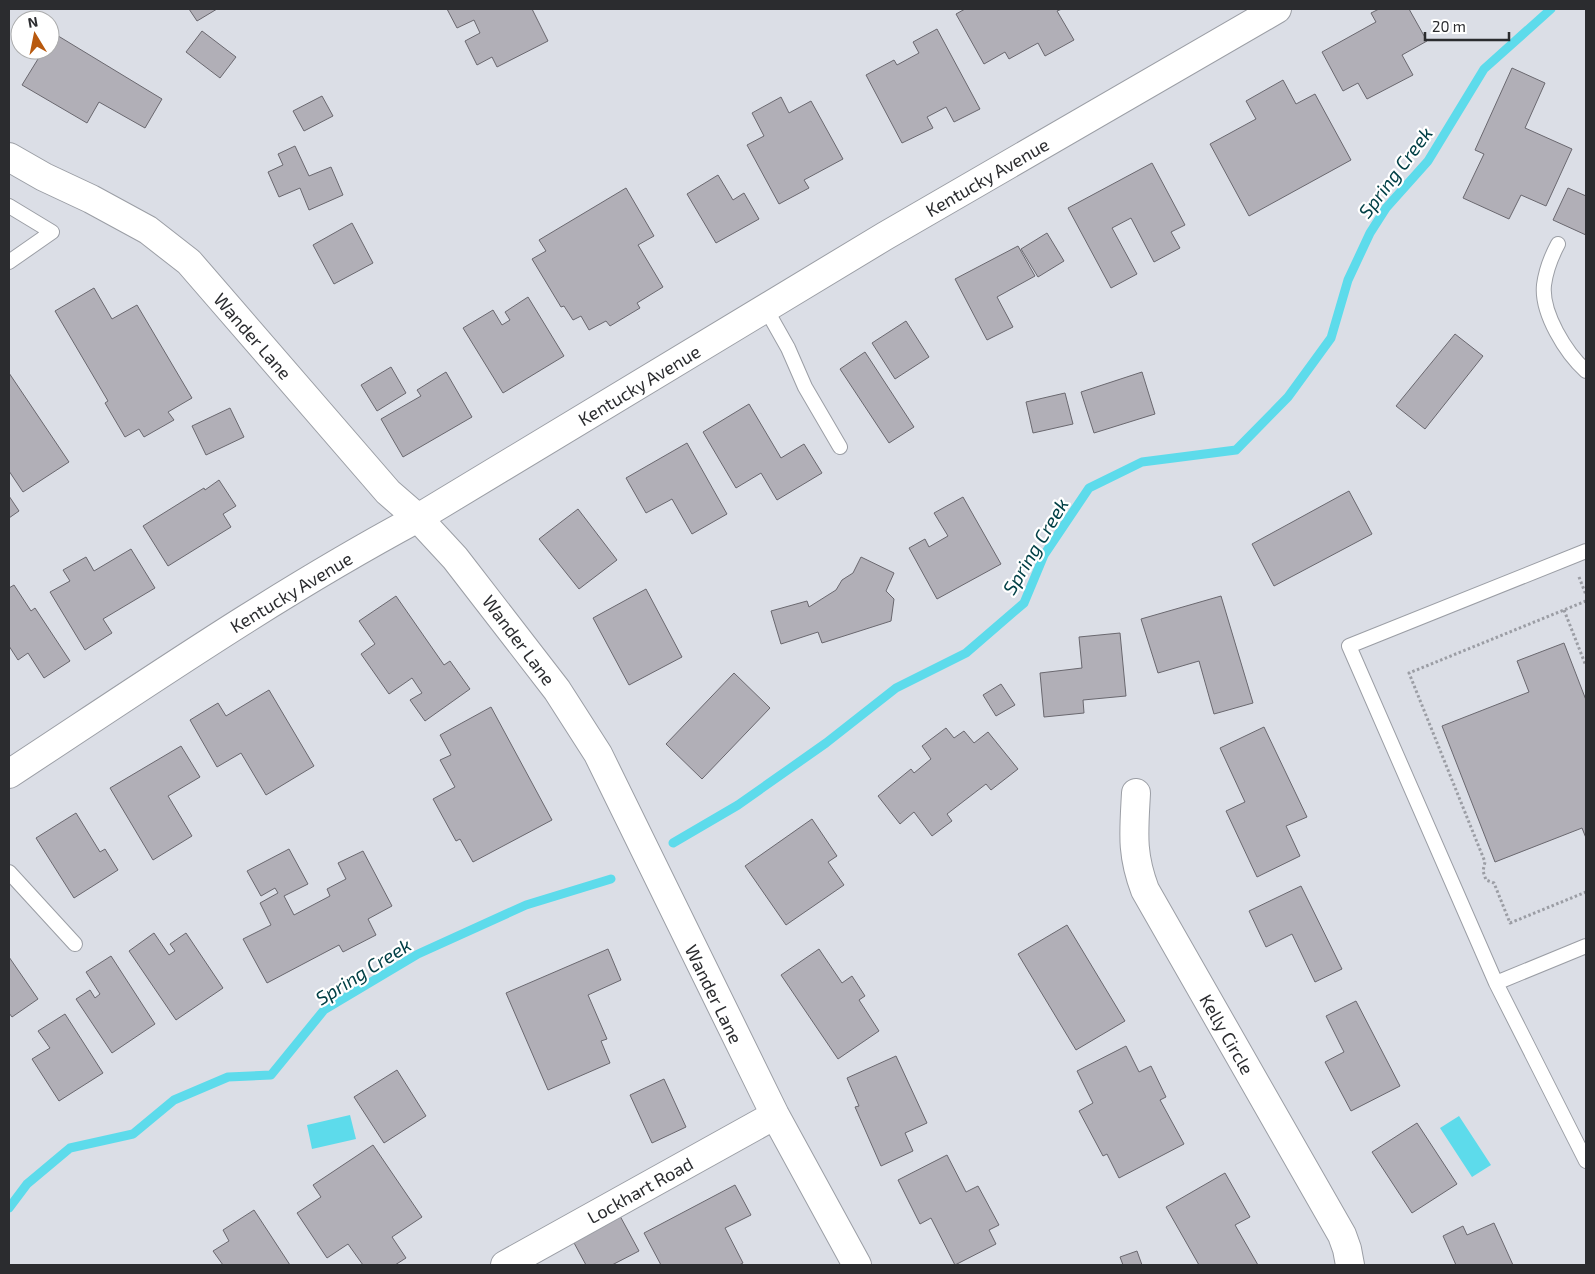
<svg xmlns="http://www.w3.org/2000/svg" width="1595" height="1274" font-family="'Exo 2',sans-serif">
<rect width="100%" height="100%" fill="#dbdee6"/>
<path fill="#5ddbeb" d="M350,1115L356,1139L312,1149L307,1125Z
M1459,1116L1491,1165L1472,1177L1440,1128Z"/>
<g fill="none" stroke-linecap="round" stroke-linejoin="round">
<path stroke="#5ddbeb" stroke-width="9" d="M673,843L738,805L826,743L896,688L966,653L1024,603L1044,555L1089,488L1142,462L1236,450L1288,397L1331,338L1348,280L1370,233L1386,208L1428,161L1484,69L1551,9
M9,1208L27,1184L70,1148L133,1134L174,1100L228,1077L271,1075L324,1010L418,954L526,905L611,879"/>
</g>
<path fill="#b1afb7" stroke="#6a686f" d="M189,9H217L197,21Z
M447,9H532L548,41L497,67L492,57L477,65L465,41L480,33L474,20L457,28Z
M965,9H1062L1057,11L1074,40L1045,56L1038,43L1009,59L1005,52L984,64L956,14Z
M1379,9H1409L1427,41L1402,55L1413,75L1367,99L1358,83L1343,91L1322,52L1376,22L1371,13Z
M937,29L980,109L954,122L946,107L927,117L933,128L902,143L866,75L894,60L897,65L919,53L913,42Z
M50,31L162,99L145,128L99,102L87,123L22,85L38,59L27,52L28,50H50Z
M202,31L236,57L220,78L186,52Z
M1512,68L1545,83L1525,128L1572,149L1546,206L1521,195L1509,219L1463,198L1484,154L1475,150Z
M1283,80L1296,104L1315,94L1351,160L1249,216L1210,144L1256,119L1246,101Z
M322,96L333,116L304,131L293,111Z
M781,97L789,113L811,101L843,159L804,180L809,188L779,204L747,145L764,136L752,113Z
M295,146L309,176L331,167L343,195L309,210L300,188L279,197L268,172L283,165L278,154Z
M1152,163L1185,225L1171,232L1180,248L1154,262L1131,218L1112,228L1137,274L1111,288L1068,208Z
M718,175L733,200L744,193L759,219L716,243L687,194Z
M626,188L654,236L638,245L663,287L637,303L640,308L610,326L606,321L589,330L581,316L573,320L564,306L561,307L532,259L546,251L539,240Z
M1568,188L1586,196V235L1553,220Z
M352,223L373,263L334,284L313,245Z
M1047,233L1064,261L1038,277L1021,249Z
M1018,246L1035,276L997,297L1013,327L987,340L955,279Z
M94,288L112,319L137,305L192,398L168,412L174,420L144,437L139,429L125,437L105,403L108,401L55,311Z
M528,297L564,356L503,393L463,328L493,310L502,325L510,320L505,312Z
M906,321L929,357L895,379L872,343Z
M1455,334L1483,356L1425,429L1396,406Z
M865,352L914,427L889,443L840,369Z
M391,367L406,393L377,411L361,385Z
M446,372L472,417L403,457L381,419L421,396L417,390Z
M1142,372L1155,414L1094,433L1081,392Z
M9,373L69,462L23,492L9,471Z
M1065,393L1073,424L1033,433L1026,402Z
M749,404L781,458L804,444L822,473L777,500L761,473L736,488L703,432Z
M230,408L244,437L206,455L192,426Z
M687,443L727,514L692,534L672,499L646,513L626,478Z
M219,480L236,506L223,514L231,527L168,566L143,526L204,488L205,490Z
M1349,491L1372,534L1274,586L1252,544Z
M9,496L19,511L9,518Z
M963,497L1001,564L937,599L909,548L925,539L929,547L948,536L934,513Z
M578,509L617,560L579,589L539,539Z
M131,549L155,588L103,619L112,633L85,650L50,592L70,581L63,570L86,557L94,571Z
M861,557L894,573L886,591L894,599L891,621L822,643L818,632L781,644L771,611L807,601L809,607L836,590L842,580L853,573Z
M14,585L31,611L35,608L70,661L44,678L28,653L18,660L9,646V588Z
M646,589L682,657L629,685L593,618Z
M396,596L444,665L450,661L470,689L425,721L410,700L422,693L412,678L389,694L361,654L375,644L359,621Z
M1221,596L1253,703L1214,714L1199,661L1158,673L1141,619Z
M1120,633L1126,696L1083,700L1084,713L1044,717L1040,673L1082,668L1079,637Z
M1564,643L1586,700V838L1582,828L1495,862L1442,726L1529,692L1517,661Z
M734,673L770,708L702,779L666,744Z
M1001,684L1015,705L996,716L983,695Z
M269,690L314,766L266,795L241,753L217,767L190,720L218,703L226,716Z
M491,707L552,820L473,862L460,839L456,841L433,799L455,787L440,760L451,755L440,735Z
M1264,727L1307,817L1286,826L1300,856L1257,877L1226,811L1245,802L1220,748Z
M946,728L954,738L964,731L974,743L988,732L1018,769L991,790L986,784L947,814L952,821L932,836L914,812L900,824L878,796L911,769L914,773L931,759L922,746Z
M181,746L200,777L168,796L192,836L153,860L110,788Z
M76,813L100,852L105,849L118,870L74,898L36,838Z
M812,819L837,856L828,862L844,885L786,925L745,866Z
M289,849L308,884L284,896L294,915L330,896L327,889L346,879L338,863L363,851L392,906L368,919L376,935L343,952L339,945L267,983L243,939L271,925L260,903L278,893L275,888L261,896L247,871Z
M1301,886L1342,969L1315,982L1292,934L1266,947L1249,911Z
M1067,925L1125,1021L1076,1050L1018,954Z
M154,933L169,955L175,951L170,944L186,933L223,988L176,1020L129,951Z
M608,949L621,980L588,995L607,1039L601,1041L610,1063L548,1090L506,993Z
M819,949L842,983L852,976L865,996L859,1000L879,1031L838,1059L781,975Z
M111,956L155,1024L112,1053L76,999L90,990L95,998L100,994L86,972Z
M9,957L38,999L12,1017L9,1013Z
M1356,1001L1400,1086L1351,1111L1325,1062L1344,1052L1326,1016Z
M65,1014L103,1073L59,1101L32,1059L50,1048L38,1031Z
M1126,1046L1139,1072L1151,1066L1166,1097L1160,1100L1184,1144L1119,1178L1107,1154L1103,1156L1079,1111L1093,1103L1077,1071Z
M896,1056L927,1123L905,1133L913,1151L881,1166L855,1107L859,1106L847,1078Z
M397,1070L426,1116L384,1143L354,1097Z
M664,1079L686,1127L652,1143L630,1095Z
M1417,1123L1457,1184L1412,1213L1372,1152Z
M373,1145L422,1217L392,1237L406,1258L395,1265H363L348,1244L327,1258L297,1213L321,1197L313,1185Z
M947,1155L966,1192L978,1186L999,1225L989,1230L996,1244L955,1265L931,1218L920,1224L898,1180Z
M1225,1173L1250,1217L1235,1225L1258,1265H1199L1166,1207Z
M735,1185L751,1215L725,1228L743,1263L739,1265H661L644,1233Z
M254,1210L290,1265H223L213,1251L229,1241L223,1230Z
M620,1216L639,1251L612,1265H586L573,1241Z
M1494,1223L1513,1265H1456L1443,1236L1463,1226L1467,1235Z
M1137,1251L1142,1265H1123L1120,1257Z"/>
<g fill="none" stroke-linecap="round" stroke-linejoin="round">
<defs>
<path id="service" d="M9,206L52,232L9,262
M1558,244C1551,257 1546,270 1544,285C1541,313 1566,353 1586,371
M766,309L788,348L805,387L840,447
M1586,551L1349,646L1496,983L1586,1161
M9,872L75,944
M1496,983L1586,946"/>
<path id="minor" d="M9,157L44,177L91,199L148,230L189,262L388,492L418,518L455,558L557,690L598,754L775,1115L857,1265
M9,774C143,686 276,594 418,518L885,236L1277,9
M1136,793C1134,832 1131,853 1145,890L1342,1235L1347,1249L1350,1265
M505,1265L775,1115"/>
</defs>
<use href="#service" stroke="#9b9ea5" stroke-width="16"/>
<use href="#minor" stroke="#9b9ea5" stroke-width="30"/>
<path stroke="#9b9da4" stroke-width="3" stroke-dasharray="2.5 2.5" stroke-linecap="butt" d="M1579,577L1586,595
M1586,601L1409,673L1485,862L1483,871L1486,880L1494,883L1510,923L1586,892
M1564,610L1586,666"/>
<use href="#service" stroke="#fff" stroke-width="14"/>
<use href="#minor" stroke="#fff" stroke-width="28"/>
</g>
<g text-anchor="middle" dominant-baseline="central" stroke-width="4.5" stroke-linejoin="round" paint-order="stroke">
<g font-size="18" fill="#2b2c2f" stroke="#fff">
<text transform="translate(987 177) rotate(-30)">Kentucky Avenue</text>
<text transform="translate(253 336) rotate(49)">Wander Lane</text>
<text transform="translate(639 385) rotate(-31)">Kentucky Avenue</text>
<text transform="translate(291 592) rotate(-31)">Kentucky Avenue</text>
<text transform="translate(519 640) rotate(53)">Wander Lane</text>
<text transform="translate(714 994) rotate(64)">Wander Lane</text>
<text transform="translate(1227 1034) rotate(60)">Kelly Circle</text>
<text transform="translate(640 1190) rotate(-29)">Lockhart Road</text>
</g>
<g font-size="19" font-style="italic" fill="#024046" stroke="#fff">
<text transform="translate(1395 172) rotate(-53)">Spring Creek</text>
<text transform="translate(1035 546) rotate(-59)">Spring Creek</text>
<text transform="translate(363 971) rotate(-32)">Spring Creek</text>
</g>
</g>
<rect width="1595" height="1274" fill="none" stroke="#2b2c2f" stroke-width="20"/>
<g transform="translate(35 35) rotate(350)"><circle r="24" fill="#ffffff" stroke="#aaabac"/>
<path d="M0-4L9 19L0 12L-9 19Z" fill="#b8590e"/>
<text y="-8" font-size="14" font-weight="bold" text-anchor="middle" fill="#2b2c2f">N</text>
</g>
<path d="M1425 32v8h84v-8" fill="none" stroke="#2b2c2f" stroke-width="2.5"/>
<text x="1432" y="32" font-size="15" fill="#2b2c2f" stroke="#ffffff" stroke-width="4" paint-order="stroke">20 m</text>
</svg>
